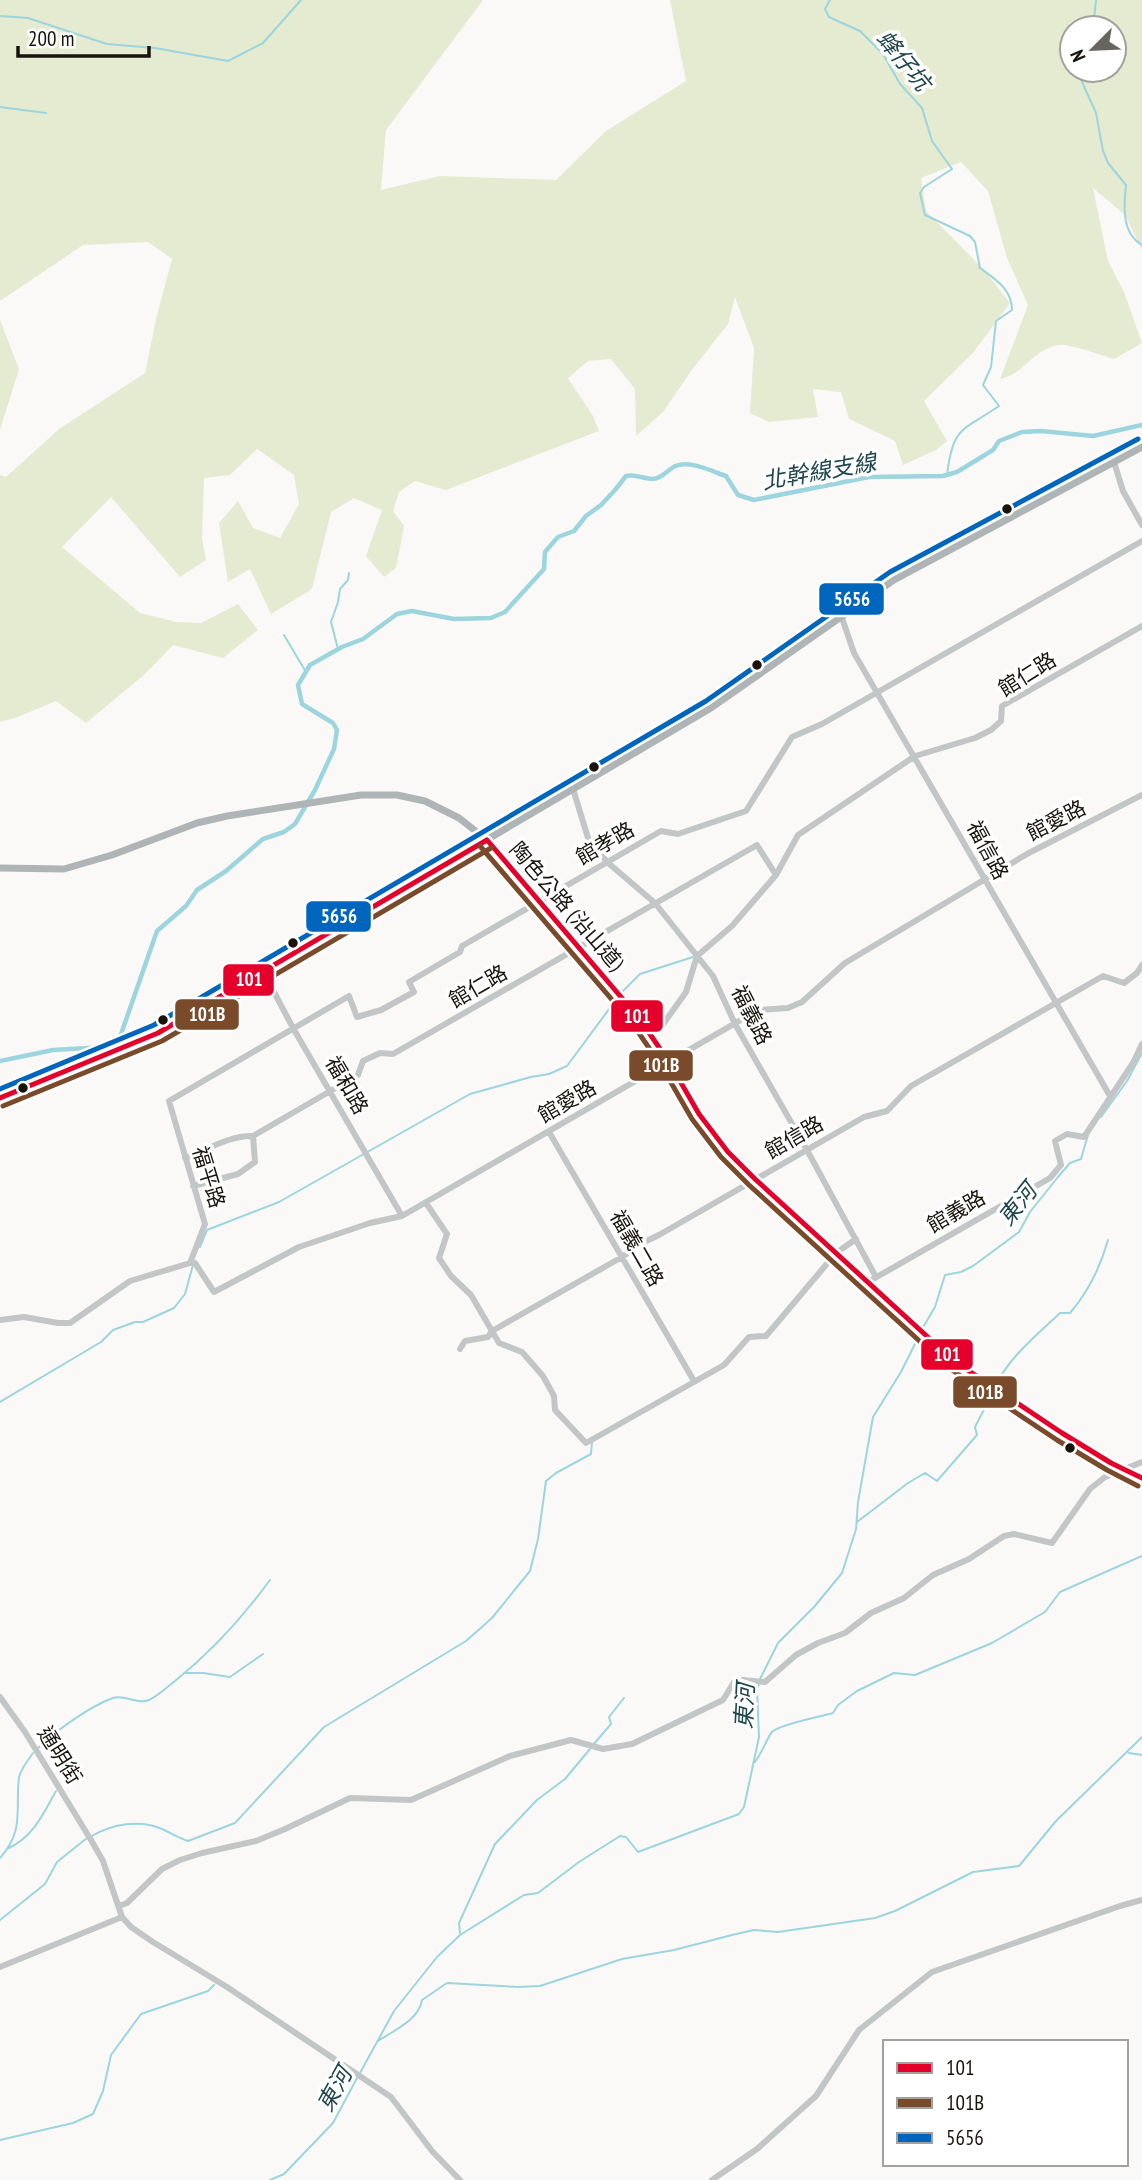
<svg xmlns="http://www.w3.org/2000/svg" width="1142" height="2180" font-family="'PT Sans Narrow','Noto Sans TC',sans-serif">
<rect width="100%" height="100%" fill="#fbf9f7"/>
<path fill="#e5ebd0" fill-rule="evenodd" d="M0,0H483L386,130L381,190L440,176L556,180L606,131L686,81L670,0H1142V250L1125,215L1093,188L1108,261L1124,292L1142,343L1114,359C1100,355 1075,345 1061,345C1035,346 1023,376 1000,379L1028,305L1007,258L988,191L961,162L921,178L926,211L985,271L1010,303L973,353L924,401L947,441L936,450L903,465L895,441L849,419L841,392L813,389L818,417L769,422L750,413L754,348L735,297L728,324L691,371L663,412L636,436L635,389L611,359L588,361L568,378L593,416L599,431L446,490L415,481L399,492L393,511L404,526L396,568L384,577L366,556L382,510L354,498L331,512L312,589L271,614L250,569L228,582L219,523L238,501L253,528L280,538L299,504L294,475L257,449L230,475L204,478L202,539L206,560L180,577L111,497L62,547L140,613L176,622L201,623L238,604L258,630L223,658L173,645L144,675L86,723L56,701L15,718L0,722V475L6,477L59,429L145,373L157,315L172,259L148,242L83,245L0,301ZM1072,28H1114V70H1072Z
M0,320L19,369L0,430Z"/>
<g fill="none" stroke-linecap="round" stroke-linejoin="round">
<path stroke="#9cd5dd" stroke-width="2" d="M830,0L825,9L829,17L860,31L883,54L900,84L922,108L932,141L952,169L924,187L920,193L925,215L970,236L975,242L980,268C995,279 1012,289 1012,310L996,321L991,367L983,385L999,406C963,431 953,425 947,475
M0,16L28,18L107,44L155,48L228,61L263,43L301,0
M1093,28L1096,0
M1085,70L1082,82L1096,113L1103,151L1108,163L1126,185C1124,205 1121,233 1142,245
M0,107L46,113
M284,635L306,672
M338,649L331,622L338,602L340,589L348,580L349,573
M621,993L640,974L693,957
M1101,1117L1127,1081L1142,1053
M200,1247L207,1230L279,1202L470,1094L531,1077L549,1074L567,1066L618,997
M922,1329L935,1307L945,1275L961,1272L973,1266L1019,1232L1030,1212L1058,1177L1070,1163L1081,1159L1088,1135
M995,1387C1008,1358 1038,1334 1060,1313H1070C1089,1291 1100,1268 1108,1240
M0,1402L101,1342L113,1330L135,1322H143L174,1308L185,1294L193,1265
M857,1522L908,1483L925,1473L937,1481L977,1435L975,1427L993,1392
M184,1673H203L230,1677L263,1654
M760,1679L778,1643L814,1607L842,1573L856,1529L858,1502L873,1417L901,1372L920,1334
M593,1745L611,1724L609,1717L624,1698
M37,1749C54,1732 90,1706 113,1698C124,1694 138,1705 149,1700C158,1696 167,1687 175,1681C211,1652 243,1617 270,1580
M1129,1753L1142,1755
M755,1762C762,1753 767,1738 772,1732C780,1724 820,1717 833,1713L838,1705L857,1691L894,1673L915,1675L992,1643L1045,1612L1060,1592L1142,1556
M92,1836C112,1824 140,1819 162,1829C171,1833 179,1838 188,1841L235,1823L324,1727L466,1641L492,1618L530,1571L538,1539L546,1481L556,1473L591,1454L592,1442
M9,1848C34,1836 43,1814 56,1791
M0,1858C25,1830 15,1810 19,1777C21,1769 28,1760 33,1753
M0,1920L45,1884L57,1862L87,1838
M460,1933L459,1923L495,1844L537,1800L565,1779L590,1749
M378,2041C393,2031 419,2020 422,2000L447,1983L517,1987L540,1986L622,1959L674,1950L736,1934L754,1930L778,1932L875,1918L895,1911L973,1872L1019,1866L1056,1821L1142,1737
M360,2073L394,2011L437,1957L460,1935L524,1895L538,1893L579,1862L620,1836L626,1837L638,1852L739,1814L744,1807L759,1737L757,1690L759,1684
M0,2140L73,2123L93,2114L103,2091L111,2055L141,2014L208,1991L214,1985
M270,2180L284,2174L333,2123L357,2078"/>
<path stroke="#9cd5dd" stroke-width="4.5" d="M0,1061L53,1050L105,1047L120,1037L157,931L186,906L197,890L226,871L263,839L284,832L295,824L315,790L334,749L337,730L333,723L302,704L298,685L310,665L342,647L363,639L397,614L412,611L454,619L491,618L505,612L544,569L545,552L558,537L574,531L586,516L601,505L615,490L626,476C638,474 643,479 653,479C662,478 666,472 672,468C687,458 711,471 726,476L738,495L754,500L869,477L943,476L957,472L993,450L999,441L1022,432L1041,431L1093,436L1142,425"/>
<path stroke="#c2c6c7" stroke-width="6" d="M1114,462L1123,491L1142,525
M842,618L854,653L1110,1096
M573,789L588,838L607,862L655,903L713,976L735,1024L807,1150L876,1277
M263,971L293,1028L402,1216
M659,1030L686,992L697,956L732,926L776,875L798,835L915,756L975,738L991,730L1001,721L1002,706L1142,626
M549,1132L694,1381
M185,1158C206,1150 231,1135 253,1136L358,1075L363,1061L380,1053L393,1054L757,845L776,875
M193,1186L238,1174L255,1162L253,1136
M426,1203L447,1234L439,1258L451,1276L471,1295L499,1343L522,1352L543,1376L554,1396L555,1410L586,1443L724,1365L749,1337L766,1336L836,1253L856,1239
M190,1263L205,1224L169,1101L349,996L357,1017L381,1010L414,992L409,982L460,952L462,946L661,831L678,834L746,811L792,737L822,724L1142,541
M190,1263H195L214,1292L299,1247L370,1223L402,1216L758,1010L788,1008L802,1002L845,963L1027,854L1142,795
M868,1282L1050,1178L1061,1165L1055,1141L1067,1134L1084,1137L1133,1063L1142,1044
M0,1320L24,1317L58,1323H70L130,1281L190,1263
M460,1349L465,1341L488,1337L492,1331L622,1257L642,1243L659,1235L864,1117L887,1111L911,1086L1103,976L1124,983L1137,973L1142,965
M0,1697L25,1732L91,1840L103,1861L122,1917L131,1927L153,1942L227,1987L391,2097L432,2151L460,2180
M119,1906L127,1903L162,1869L180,1860L202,1853L256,1841L285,1829L350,1798L411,1800L510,1756L571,1740L603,1749L632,1744L723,1700L734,1682L743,1680L765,1682L796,1655L818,1643L845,1633L871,1613L904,1598L933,1575L969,1559L1004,1536L1014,1534L1052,1543L1090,1489L1105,1477L1142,1462
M0,1967L122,1917
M712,2180L757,2149L816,2096L859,2030L932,1972L1120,1906L1142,1900"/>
<path stroke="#afb5b6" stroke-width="7" d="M0,868L64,869L112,855L197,823L227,816L361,795H397L425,801L459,818L487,840L639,1018L669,1062L699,1114L728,1152L755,1179L954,1361C989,1387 1025,1410 1062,1433C1088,1449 1114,1466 1142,1478
M0,1098L158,1033L711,708L894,580L1142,447"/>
<defs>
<path id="bus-1" d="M487,840L639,1018L669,1062L699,1114L728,1152L755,1179L954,1361L1062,1433L1111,1463L1142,1478
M0,1098L158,1033L487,840"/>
<path id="bus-2" d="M480,846L632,1023L662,1067L692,1119L721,1157L749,1185L949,1368L1057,1440L1107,1470L1138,1486
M3,1106L162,1041L491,848"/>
<path id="bus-3" d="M0,1089L154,1025L706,701L890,572L1138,439"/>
</defs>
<use href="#bus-1" stroke="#fff" stroke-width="10"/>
<use href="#bus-2" stroke="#fff" stroke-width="10"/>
<use href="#bus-3" stroke="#fff" stroke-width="10"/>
<use href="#bus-1" stroke="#e4002b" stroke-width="5"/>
<use href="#bus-2" stroke="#7a4b2a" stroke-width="5"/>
<use href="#bus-3" stroke="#0065bd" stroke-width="5"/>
</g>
<g fill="#19130c" stroke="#fff" stroke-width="2.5">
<circle cx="1007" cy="509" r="6"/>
<circle cx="757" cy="665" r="6"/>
<circle cx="594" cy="767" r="6"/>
<circle cx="293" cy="943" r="6"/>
<circle cx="163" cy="1020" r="6"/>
<circle cx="23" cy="1088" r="6"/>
<circle cx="1070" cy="1448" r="6"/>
</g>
<g text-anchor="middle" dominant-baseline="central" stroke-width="7" stroke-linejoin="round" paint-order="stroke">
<g font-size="21" fill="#19130c" stroke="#fff">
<text transform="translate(1027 674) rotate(-32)">館仁路</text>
<text transform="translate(1056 820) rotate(-27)">館愛路</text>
<text transform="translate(605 843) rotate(-30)">館孝路</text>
<text transform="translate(988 850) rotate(62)">福信路</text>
<text transform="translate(567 906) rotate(49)">陶色公路 (沿山道)</text>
<text transform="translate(478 986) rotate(-30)">館仁路</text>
<text transform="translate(752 1015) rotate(63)">福義路</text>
<text transform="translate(347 1085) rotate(60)">福和路</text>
<text transform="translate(567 1101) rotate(-30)">館愛路</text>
<text transform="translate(794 1137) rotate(-30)">館信路</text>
<text transform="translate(209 1177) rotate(73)">福平路</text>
<text transform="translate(956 1211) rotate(-30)">館義路</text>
<text transform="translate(637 1248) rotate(60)">福義二路</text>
<text transform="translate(60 1755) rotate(58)">通明街</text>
</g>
<g font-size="23" font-style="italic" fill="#20464d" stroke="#fff">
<text transform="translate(904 60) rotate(51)">蜂仔坑</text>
<text transform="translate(819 471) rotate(-10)">北幹線支線</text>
<text transform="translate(1017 1204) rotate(-51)">東河</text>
<text transform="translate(744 1706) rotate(-87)">東河</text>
<text transform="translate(334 2089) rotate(-61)">東河</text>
</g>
</g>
<g stroke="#fff" stroke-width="2.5">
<rect x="818" y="582" width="67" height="34" rx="7" fill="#0065bd"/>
<rect x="305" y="900" width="67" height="33" rx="7" fill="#0065bd"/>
<rect x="222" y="963" width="53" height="34" rx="7" fill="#e4002b"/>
<rect x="174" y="998" width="66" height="33" rx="7" fill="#7a4b2a"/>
<rect x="610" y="999" width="54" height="34" rx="7" fill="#e4002b"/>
<rect x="628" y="1049" width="66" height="33" rx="7" fill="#7a4b2a"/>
<rect x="920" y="1338" width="54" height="33" rx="7" fill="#e4002b"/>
<rect x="952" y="1375" width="66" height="34" rx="7" fill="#7a4b2a"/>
</g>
<g font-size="19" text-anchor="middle" font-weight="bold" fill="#fff">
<text x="852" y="606">5656</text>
<text x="339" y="923">5656</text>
<text x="249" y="986">101</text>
<text x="207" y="1021">101B</text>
<text x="637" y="1023">101</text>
<text x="661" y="1072">101B</text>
<text x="947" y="1361">101</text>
<text x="985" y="1399">101B</text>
</g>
<rect x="883" y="2040" width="245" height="126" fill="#ffffff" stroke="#a3a19e" stroke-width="2"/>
<rect x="897" y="2063" width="35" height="10" fill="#e4002b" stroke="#a3a19e" stroke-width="2"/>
<text x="946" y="2075" font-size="21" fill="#19130c">101</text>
<rect x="897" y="2098" width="35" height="10" fill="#7a4b2a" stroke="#a3a19e" stroke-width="2"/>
<text x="946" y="2110" font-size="21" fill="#19130c">101B</text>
<rect x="897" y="2133" width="35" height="10" fill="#0065bd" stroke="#a3a19e" stroke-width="2"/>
<text x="946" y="2145" font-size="21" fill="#19130c">5656</text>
<g transform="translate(1093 49) rotate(246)"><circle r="33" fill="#ffffff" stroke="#a3a19e" stroke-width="2"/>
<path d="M0-5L12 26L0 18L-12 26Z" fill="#68645e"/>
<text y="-10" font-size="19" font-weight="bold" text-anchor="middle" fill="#19130c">N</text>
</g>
<path d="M18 46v10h131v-10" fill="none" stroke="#19130c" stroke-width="3.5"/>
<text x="28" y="46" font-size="21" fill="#19130c" stroke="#ffffff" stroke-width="5" paint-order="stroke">200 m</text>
</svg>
